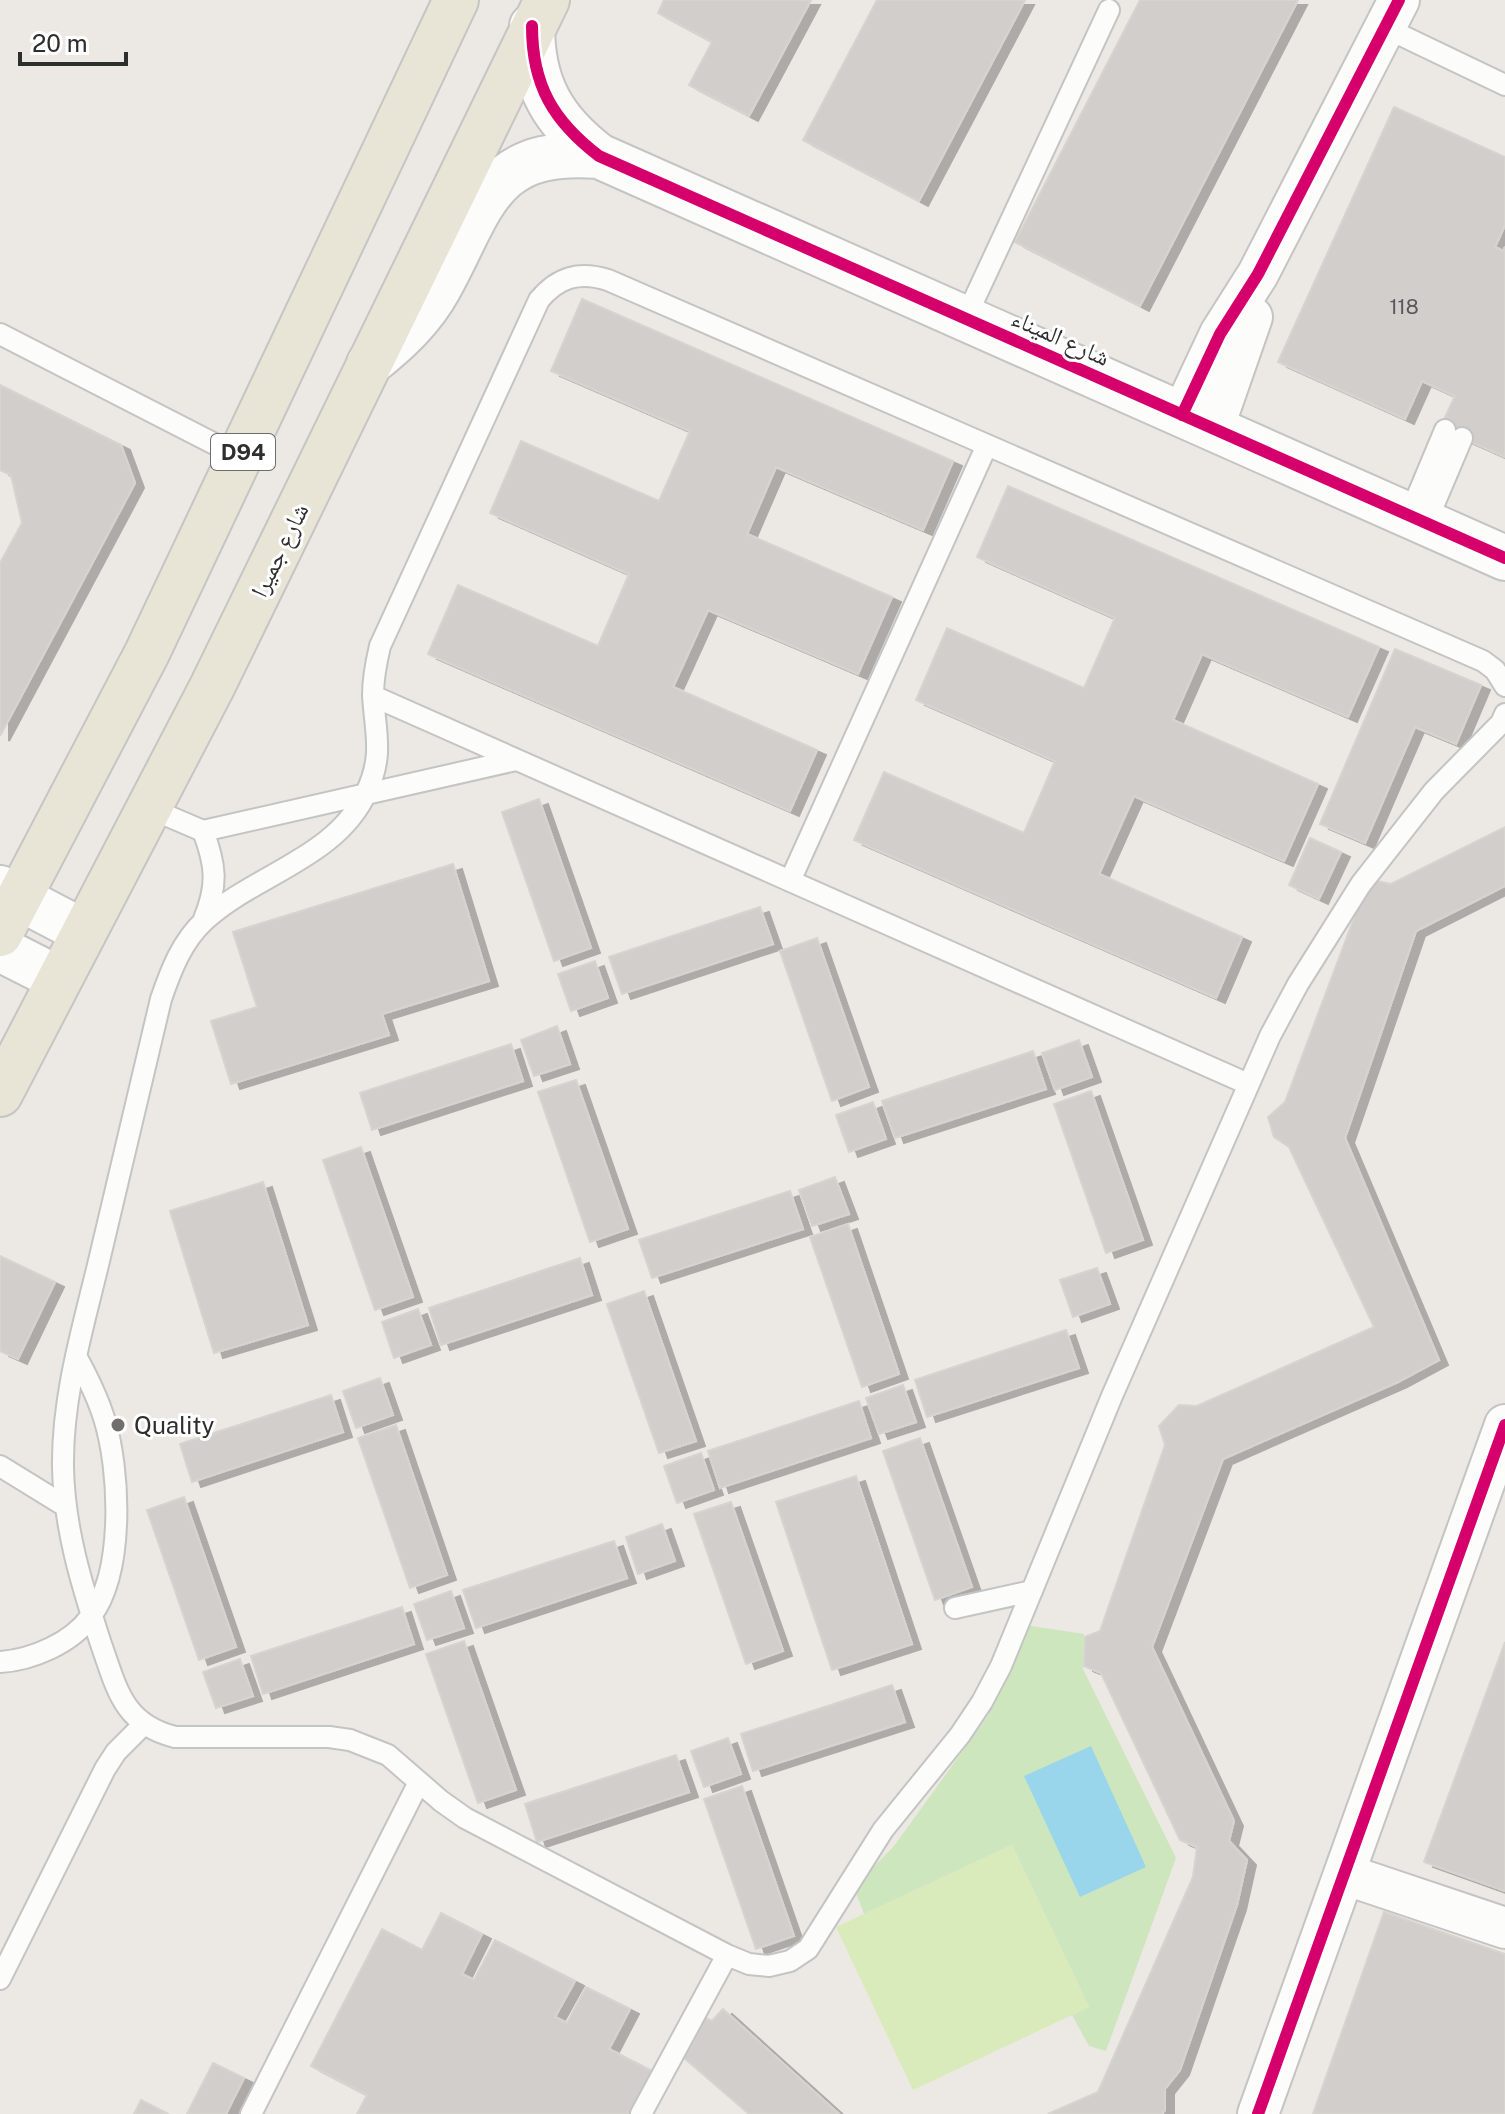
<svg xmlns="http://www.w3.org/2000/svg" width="1505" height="2114" font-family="'Public Sans','Noto Naskh Arabic',sans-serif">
<defs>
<filter id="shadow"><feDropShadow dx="9" dy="5" stdDeviation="0" flood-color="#0004"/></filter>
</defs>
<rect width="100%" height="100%" fill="#ece8e4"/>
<path fill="#cee6be" d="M1025,1625L1084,1634L1083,1669L1176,1858L1106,2051L1089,2046L1072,2015L1089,2007L1012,1845L864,1914L854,1887L894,1846L988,1716Z"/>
<path fill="#d9eabb" d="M1012,1845L1089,2007L913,2090L836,1927Z"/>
<path fill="#99d6ec" d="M1091,1746L1146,1867L1080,1897L1024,1776Z"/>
<path fill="#d1cecb" stroke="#d7d4d0" stroke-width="2" filter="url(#shadow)" d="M664,0H811L749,116L689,85L712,42L658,13Z
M877,0H1025L919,201L803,140Z
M1140,0H1298L1140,306L1015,242Z
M1394,107L1505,157V225L1495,247L1503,251L1505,247V457L1440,428L1455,396L1422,381L1405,419L1278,362Z
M582,299L953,461L923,530L776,467L747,534L892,597L858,674L708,610L673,687L817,750L790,811L428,654L458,585L598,646L629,574L490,513L521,441L659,501L690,431L551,371Z
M0,385L121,445L135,483L0,736V563L22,523L11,475L0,470Z
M1008,486L1379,647L1348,717L1202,654L1173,720L1318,784L1284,861L1134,796L1099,874L1242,937L1216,998L854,840L884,772L1024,833L1055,761L916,700L947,628L1084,688L1115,618L977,557Z
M1395,649L1481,685L1456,744L1415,727L1365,843L1320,824Z
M539,799L591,948L554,961L502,812Z
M1505,827V886L1416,931L1345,1138L1439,1360L1398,1382L1223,1459L1152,1647L1234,1821L1229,1841L1247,1860L1237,1905L1180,2070L1165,2089V2110L1162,2114H1048L1098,2092L1193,1877L1197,1847L1180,1840L1101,1673L1084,1666L1085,1637L1100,1631L1165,1445L1159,1426L1179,1405L1197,1406L1374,1327L1289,1147L1274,1137L1268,1117L1285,1102L1354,918L1351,902L1369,879L1391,884Z
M1310,838L1341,852L1319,899L1289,885Z
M453,864L489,981L382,1014L389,1035L231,1084L211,1021L257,1007L233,932Z
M760,907L773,944L622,994L609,957Z
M817,938L869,1087L832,1101L780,951Z
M595,961L608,998L571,1011L558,974Z
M557,1026L570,1064L534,1076L521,1040Z
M1079,1040L1092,1077L1055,1090L1042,1053Z
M511,1044L523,1081L372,1130L360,1093Z
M1033,1051L1046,1089L895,1138L882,1101Z
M576,1080L628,1229L590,1242L538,1092Z
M1091,1091L1143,1240L1106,1253L1054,1104Z
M873,1102L886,1139L849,1152L836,1115Z
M361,1147L413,1297L375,1310L323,1160Z
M835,1177L849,1214L812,1226L799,1190Z
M263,1182L308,1325L214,1353L170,1211Z
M790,1191L803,1229L652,1278L639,1240Z
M848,1224L899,1374L862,1387L810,1237Z
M0,1256L55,1282L18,1359L0,1351Z
M580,1258L592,1295L441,1345L429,1308Z
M1097,1268L1110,1304L1073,1317L1060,1280Z
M644,1291L696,1441L659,1453L607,1304Z
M418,1309L431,1345L394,1358L382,1322Z
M1066,1330L1079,1368L927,1417L915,1380Z
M380,1378L393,1415L356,1428L343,1391Z
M903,1385L916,1422L879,1434L866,1398Z
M331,1395L343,1432L192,1482L180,1444Z
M859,1401L871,1438L720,1488L708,1451Z
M396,1425L447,1575L410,1588L358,1438Z
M920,1438L972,1587L935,1600L883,1451Z
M701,1453L714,1490L677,1503L664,1466Z
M856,1476L912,1644L832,1670L776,1502Z
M184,1497L236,1647L199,1660L147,1510Z
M731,1502L783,1651L746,1664L694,1514Z
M662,1524L675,1561L638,1574L626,1537Z
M614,1541L627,1578L476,1628L463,1590Z
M451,1591L464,1628L427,1640L414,1604Z
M402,1607L414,1644L263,1694L251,1656Z
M464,1641L516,1790L478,1803L426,1654Z
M1505,1642V1891L1424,1862Z
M240,1659L253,1696L216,1708L203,1672Z
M892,1685L905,1722L753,1771L741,1734Z
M728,1738L741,1774L704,1787L691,1751Z
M676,1755L689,1792L537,1842L525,1804Z
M742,1786L794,1936L756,1949L704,1799Z
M1384,1912L1505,1954V2114H1313Z
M441,1913L482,1934L462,1974L474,1980L495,1940L575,1981L555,2017L567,2023L586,1987L630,2009L609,2049L652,2071L630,2114H357L367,2095L311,2066L382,1929L422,1950Z
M723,2009L839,2114H749L683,2057L694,2042L688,2034L701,2016L712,2021Z
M213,2063L244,2078L226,2114H187Z
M141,2100L168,2114H134Z"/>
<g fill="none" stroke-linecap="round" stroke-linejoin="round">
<defs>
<path id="lane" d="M1386,28L1505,85
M965,319L1109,10
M0,334L240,457
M1409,516L1445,430
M1426,523L1462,438
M1505,686L1495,670L1483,661L608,280C579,271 558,277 539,300L380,646C376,663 373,678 373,695C375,732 384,754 367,791C337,858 255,874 205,920C182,941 171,970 161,999C140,1088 119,1176 98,1265C82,1331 62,1398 63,1467C64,1528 82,1586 101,1644C117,1689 123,1724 175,1737H329L350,1740L388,1755L441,1801L465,1818L727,1955L749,1964L769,1966L790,1961L808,1949L883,1830L960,1735L982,1702L1001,1666L1112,1396L1270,1036L1298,984L1361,884L1434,791L1501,723L1505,714
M373,696L1248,1084
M149,808L203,831L516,760
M203,831C216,865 218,885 204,919
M790,881L987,445
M0,1466L65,1506
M955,1608L1032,1591
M0,1662C32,1660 72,1643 91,1616C125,1571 120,1469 104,1418C97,1396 87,1376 76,1356
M0,1979L105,1769L116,1752L144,1724
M251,2114L419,1782
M641,2114L727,1955"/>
<path id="street" d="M1182,415L1220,334L1258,274L1399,0
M1213,429L1252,317
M1344,1874L1505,1928
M1258,2114L1505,1425"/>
<path id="secondary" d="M532,26C532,85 553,121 599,156L1505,558
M369,364C397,342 422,319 439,288C483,209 487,147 599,156
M0,888L84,932
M0,949L59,979"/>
<path id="primary" d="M0,934L147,653L456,0
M0,1094L212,687L547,0"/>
</defs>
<use href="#lane" stroke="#c5c4c5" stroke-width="24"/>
<use href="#street" stroke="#c5c4c5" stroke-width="44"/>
<use href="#secondary" stroke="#c5c4c5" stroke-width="48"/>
<use href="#primary" stroke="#c6c5c4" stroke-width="48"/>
<use href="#lane" stroke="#fcfcfb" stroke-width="20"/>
<use href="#street" stroke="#fcfcfb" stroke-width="40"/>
<use href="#secondary" stroke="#fcfcfb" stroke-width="44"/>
<use href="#primary" stroke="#e8e4d6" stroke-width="44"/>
<defs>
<path id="cycleway" d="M532,26C532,85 553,121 599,156L1505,558
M1182,415L1220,334L1258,274L1399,0
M1258,2114L1505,1425"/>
</defs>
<use href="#cycleway" stroke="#fff" stroke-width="17"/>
<use href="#cycleway" stroke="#d6006c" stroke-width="12"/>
</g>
<circle fill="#706f6e" stroke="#fff" stroke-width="3" cx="118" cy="1425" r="8"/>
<g text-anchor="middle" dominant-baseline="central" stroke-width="6" stroke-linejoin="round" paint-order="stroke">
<g font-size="20" fill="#585857">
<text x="1404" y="307">118</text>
</g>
<rect fill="#fff" stroke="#6d6d6d" stroke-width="2" x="211" y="434" width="64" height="36" rx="6"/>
<g font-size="22" font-weight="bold" fill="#2e2e2e">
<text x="243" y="452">D94</text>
</g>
<g font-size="24" fill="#2e2e2e" stroke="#fff">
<text transform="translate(1061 337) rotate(24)">شارع الميناء</text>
<text transform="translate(279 550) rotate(-64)">شارع جميرا</text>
</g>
<g font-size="24" fill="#2e2e2e" stroke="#fff" text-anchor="start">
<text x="134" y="1425">Quality</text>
</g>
</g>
<path d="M20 52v12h106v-12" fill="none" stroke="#2e2e2e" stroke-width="4"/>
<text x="32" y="52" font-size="24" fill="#2e2e2e" stroke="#ffffff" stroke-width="6" paint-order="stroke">20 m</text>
</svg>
